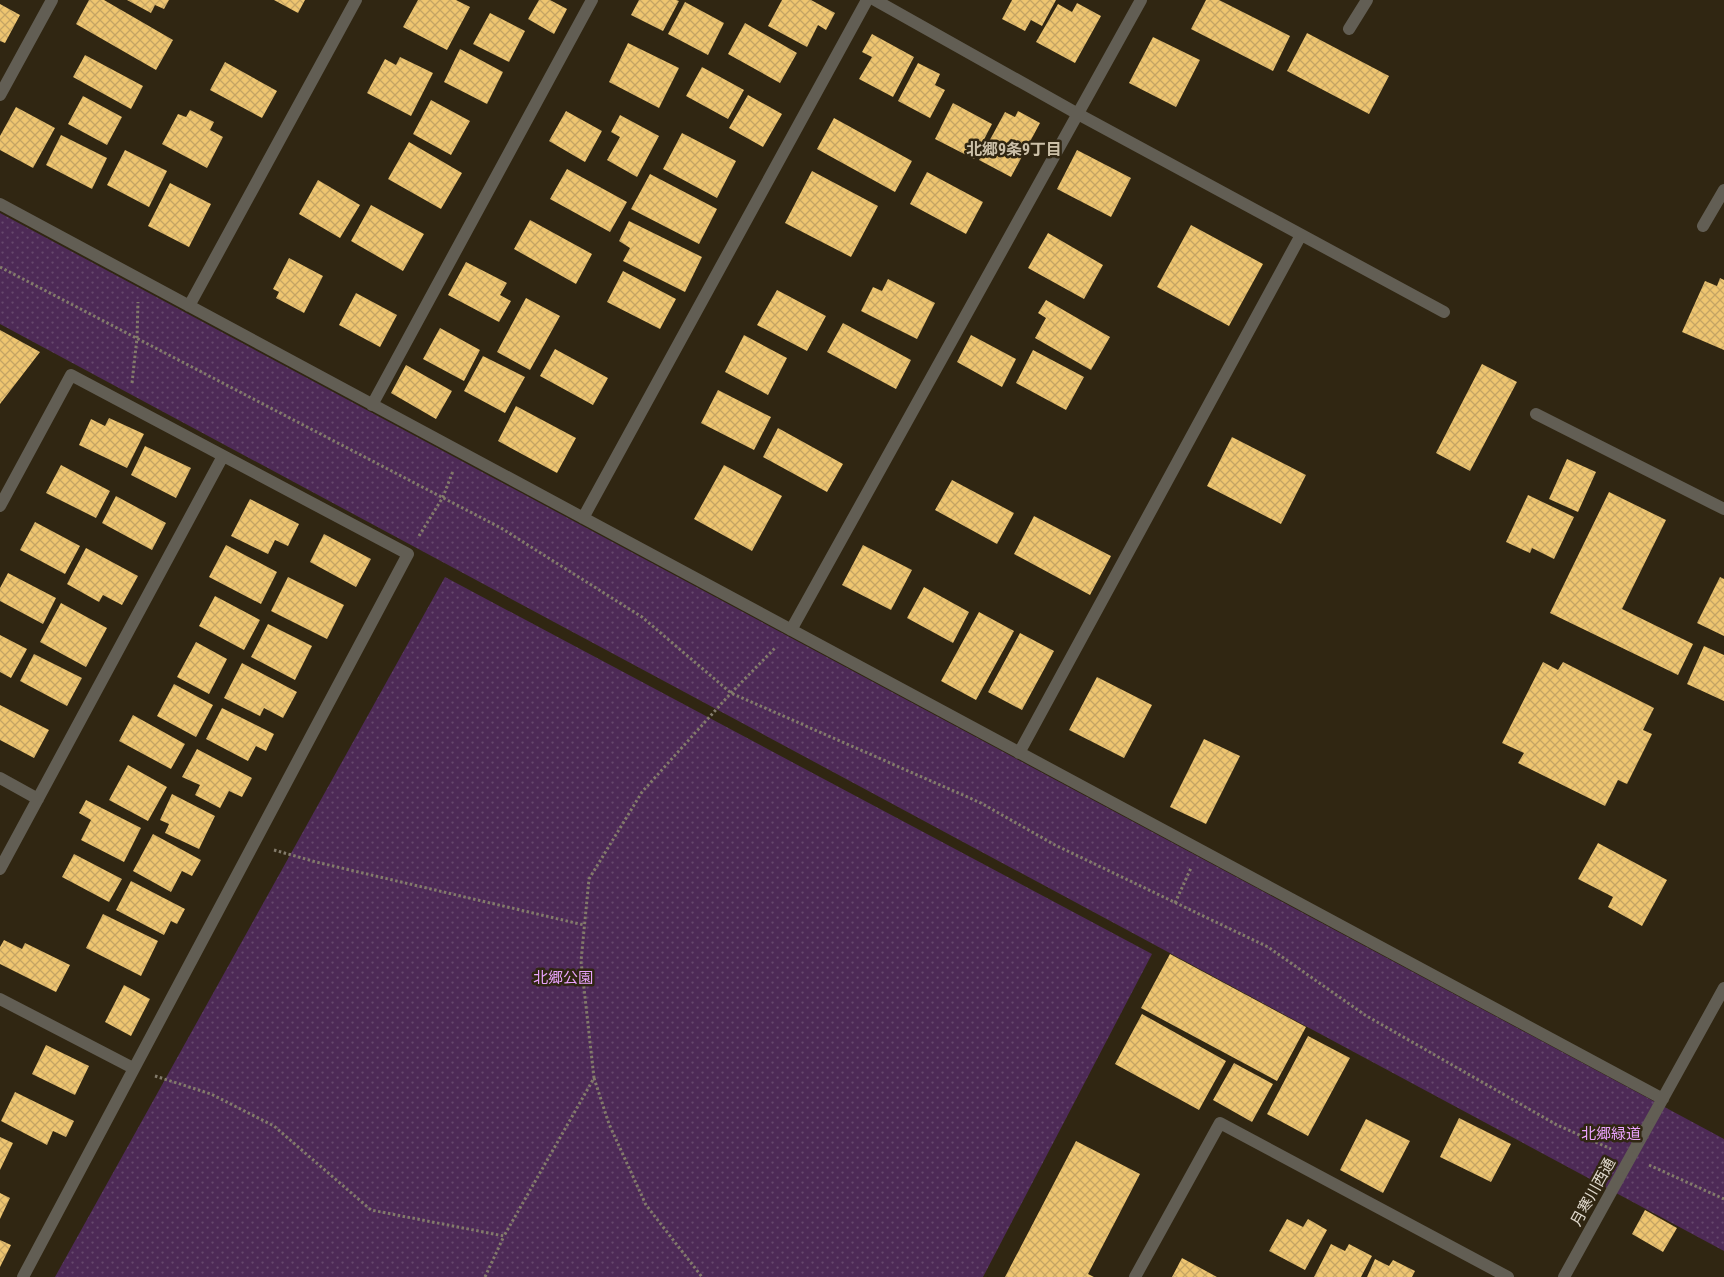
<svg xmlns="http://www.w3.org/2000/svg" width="1724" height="1277" font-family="'Roboto Condensed','Noto Sans JP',sans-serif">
<defs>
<pattern id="park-dots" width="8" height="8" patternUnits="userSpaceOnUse" patternTransform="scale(1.25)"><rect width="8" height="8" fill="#4d2a56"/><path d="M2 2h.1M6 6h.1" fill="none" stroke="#66486d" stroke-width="1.8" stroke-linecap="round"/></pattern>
<pattern id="building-cross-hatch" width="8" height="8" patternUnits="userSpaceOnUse" patternTransform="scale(1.25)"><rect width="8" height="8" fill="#eec570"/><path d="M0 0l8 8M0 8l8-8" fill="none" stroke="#c4a464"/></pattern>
</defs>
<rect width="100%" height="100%" fill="#302612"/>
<path fill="url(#park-dots)" d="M0,213L1724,1139V1251L0,324Z
M445,577L1152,954L983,1277H55Z"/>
<path fill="url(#building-cross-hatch)" d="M89,0H104L173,40L156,70L76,24Z
M127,0H169L164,9L155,5L151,13Z
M274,0H305L298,13Z
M418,0H456L470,7L447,50L403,27Z
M539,0H550L567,9L554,34L528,19Z
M639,0H676L679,1L663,31L631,15Z
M782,0H811L835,13L826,30L818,25L807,47L768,26Z
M1012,0H1056L1042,26L1031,20L1025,31L1002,19Z
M1206,0H1219L1290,36L1273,71L1191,29Z
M685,2L724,23L708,55L668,34Z
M1077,3L1101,16L1075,63L1036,42L1058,4L1072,12Z
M0,4L20,15L5,43L0,41Z
M490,13L525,31L509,62L473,44Z
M745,23L797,53L780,83L728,54Z
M1307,33L1389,76L1369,114L1287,71Z
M872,34L914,57L893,97L859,79L872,57L862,52Z
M1153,37L1200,60L1176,107L1129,83Z
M628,43L679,68L659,108L609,82Z
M460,49L503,72L487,104L444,82Z
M85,55L143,86L131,109L73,77Z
M400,57L433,73L411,116L367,93L385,59L396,65Z
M225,62L277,91L262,118L210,90Z
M918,63L940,74L935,85L945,90L930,118L898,101Z
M702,67L744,90L728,119L686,96Z
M748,95L782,114L763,147L729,128Z
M83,96L122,117L107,145L68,124Z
M431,100L470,121L451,155L413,134Z
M953,103L992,124L974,159L935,139Z
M16,107L55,128L33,168L0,150V136Z
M190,110L214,122L210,130L223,137L207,168L162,144L178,114L186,117Z
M566,111L602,131L585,162L549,141Z
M1018,111L1040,123L1011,177L979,160L1005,112L1015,117Z
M620,115L659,136L637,177L607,160L620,137L611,132Z
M834,118L912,161L895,192L817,149Z
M682,133L736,161L717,198L663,169Z
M61,135L107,158L92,189L46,165Z
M409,142L462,173L441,209L388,179Z
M125,150L167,171L149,207L107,185Z
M1077,150L1131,178L1111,217L1057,189Z
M567,169L627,202L610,232L550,199Z
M812,171L878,206L851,257L785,223Z
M927,172L983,202L966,234L910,204Z
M650,174L717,209L699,244L631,209Z
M318,180L360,205L340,238L299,214Z
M170,183L211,204L189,247L148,226Z
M371,205L424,234L403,271L351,241Z
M530,220L592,254L576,284L514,249Z
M629,221L702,257L685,292L623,261L630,248L619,241Z
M1191,225L1263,264L1229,326L1157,287Z
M1048,233L1103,265L1084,299L1028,268Z
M289,258L323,276L304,313L276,298L279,292L273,289Z
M466,262L507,283L500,295L511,301L499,322L448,295Z
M623,271L676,299L660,329L607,302Z
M1720,278L1724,280V350L1682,332L1705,281L1717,286Z
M888,279L935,303L917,339L861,311L873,287L882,291Z
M777,290L826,316L807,351L757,325Z
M356,293L397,315L380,347L339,325Z
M526,298L560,316L530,370L497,352Z
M1046,300L1110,337L1091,370L1035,338L1046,318L1038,313Z
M843,323L911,360L896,389L827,352Z
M440,328L480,350L464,381L423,359Z
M0,330L40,352L0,404Z
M744,335L787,358L768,395L725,372Z
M971,335L1016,359L1002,387L957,362Z
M555,349L608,378L593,405L540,376Z
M1033,350L1084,377L1066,410L1016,383Z
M483,356L525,377L505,413L464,391Z
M1482,364L1517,382L1470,471L1436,453Z
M406,365L452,391L436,419L391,393Z
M718,390L771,417L754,450L701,423Z
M516,406L576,438L557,473L498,441Z
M109,418L144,434L127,468L79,445L91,419L105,426Z
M778,428L843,464L827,492L763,457Z
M1232,437L1306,475L1281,524L1207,486Z
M145,446L191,468L176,498L131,475Z
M1567,459L1596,472L1578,512L1549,499Z
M61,465L110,491L96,518L46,493Z
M724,465L782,496L752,551L694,519Z
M952,480L1014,513L997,544L935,510Z
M1609,492L1666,520L1622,609L1693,644L1678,675L1550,613Z
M1528,495L1574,517L1554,559L1532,548L1530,553L1506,542Z
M116,496L166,523L152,550L102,523Z
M250,499L299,524L288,546L275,540L268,554L231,536Z
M1034,516L1111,556L1090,595L1014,554Z
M35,522L80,546L65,574L20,550Z
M324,534L371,559L356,587L310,562Z
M226,545L277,572L261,604L209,577Z
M863,545L912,570L891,610L842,585Z
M86,548L138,576L122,605L103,595L99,602L67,584Z
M8,573L56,598L43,624L0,601V588Z
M288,577L344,605L327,639L271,611Z
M1720,577L1724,579V636L1697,623Z
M924,587L969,612L953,643L907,618Z
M215,596L260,620L244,650L199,626Z
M61,603L107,628L86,667L40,642Z
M979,612L1014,631L976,700L941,681Z
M268,624L312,646L295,680L251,657Z
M1020,633L1054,651L1022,710L988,692Z
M0,635L27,649L11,678L0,672Z
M196,642L227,659L209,694L177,677Z
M1704,646L1724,655V701L1687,684Z
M34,654L82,678L67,706L20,681Z
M1543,662L1558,670L1563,662L1654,708L1643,730L1652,734L1627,784L1618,780L1605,806L1518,763L1524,753L1502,743Z
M242,663L297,692L283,718L264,708L260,716L224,698Z
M1097,677L1152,705L1124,758L1069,730Z
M174,684L213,705L196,737L157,716Z
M0,705L49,730L34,758L0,740Z
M222,708L274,734L266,751L256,746L248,761L206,739Z
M133,715L185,744L171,769L119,741Z
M1204,739L1240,756L1206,824L1170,807Z
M197,749L252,778L242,797L229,791L220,808L195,795L200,785L182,777Z
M128,765L167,787L148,821L109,800Z
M172,794L215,816L199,849L165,833L169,824L160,820Z
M86,800L141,828L124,862L81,840L91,820L79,813Z
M153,834L201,860L192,876L182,871L171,892L133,871Z
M1598,843L1667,880L1642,926L1608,907L1613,897L1578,879Z
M74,854L122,879L109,902L62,877Z
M131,881L185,909L177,924L171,921L164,935L116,910Z
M103,914L158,941L141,976L86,948Z
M4,940L22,949L25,943L70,965L56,992L0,964V947Z
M1170,954L1306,1027L1277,1081L1141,1008Z
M124,985L150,999L131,1036L105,1022Z
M1142,1014L1226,1061L1199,1110L1115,1064Z
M1308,1036L1350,1058L1308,1136L1267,1114Z
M46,1045L89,1066L75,1095L32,1074Z
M1234,1063L1273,1084L1252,1122L1213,1100Z
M15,1092L74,1121L66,1137L53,1131L47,1145L1,1121Z
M1459,1118L1511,1144L1491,1182L1440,1157Z
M1366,1119L1410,1141L1383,1193L1340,1170Z
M0,1137L13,1143L0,1170Z
M1076,1141L1140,1174L1088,1274L1094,1277H1005Z
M0,1193L10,1198L0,1219Z
M1645,1210L1677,1228L1663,1252L1632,1234Z
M1287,1219L1303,1227L1308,1219L1327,1230L1305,1270L1269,1251Z
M0,1240L11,1245L0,1267Z
M1331,1244L1345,1251L1349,1244L1372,1256L1361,1277H1314Z
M1182,1258L1217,1277H1172Z
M1375,1259L1389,1266L1393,1260L1415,1271L1412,1277H1367Z"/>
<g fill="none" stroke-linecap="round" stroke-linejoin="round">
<path stroke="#837b6b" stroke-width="3" stroke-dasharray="2.5 2.5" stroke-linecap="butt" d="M0,267L501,528L642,617L731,693L981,803L1055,845L1268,947L1365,1015L1557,1125L1611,1149
M132,383L137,338L138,302
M419,536L443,497L453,471
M274,850L316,862L584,925
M1175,903L1191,868
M155,1076L211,1094L274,1126L371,1210L504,1236L594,1078L581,961L589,879L642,792L731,693L776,647
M594,1078L609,1124L646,1205L702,1277
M1649,1165L1724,1199
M485,1277L504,1236"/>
<path stroke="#625e54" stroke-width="12" d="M875,0L1078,114L1444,312
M1349,29L1367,0
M0,95L52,0
M0,204L1663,1099
M1703,226L1724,190
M189,306L356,0
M372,405L592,0
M1536,414L1724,509
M0,506L71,375L408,554L23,1277
M583,518L867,0
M791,630L1141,0
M1019,753L1301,235
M0,778L38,799
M0,869L223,456
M0,999L133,1068
M1135,1277L1220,1123L1508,1277
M1564,1277L1724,988"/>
</g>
<g text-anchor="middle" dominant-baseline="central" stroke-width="5" stroke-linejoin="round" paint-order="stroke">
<g font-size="15" fill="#eaa3fd" stroke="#302612">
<text x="563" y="978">北郷公園</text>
<text x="1611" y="1134">北郷緑道</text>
</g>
<g font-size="15" fill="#e2dbcf" stroke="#302612">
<text transform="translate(1593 1192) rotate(-61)">月寒川西通</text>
</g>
<g font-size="16" font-weight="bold" fill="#ccc0a8" stroke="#302612">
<text x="1014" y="149">北郷9条9丁目</text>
</g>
</g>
</svg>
